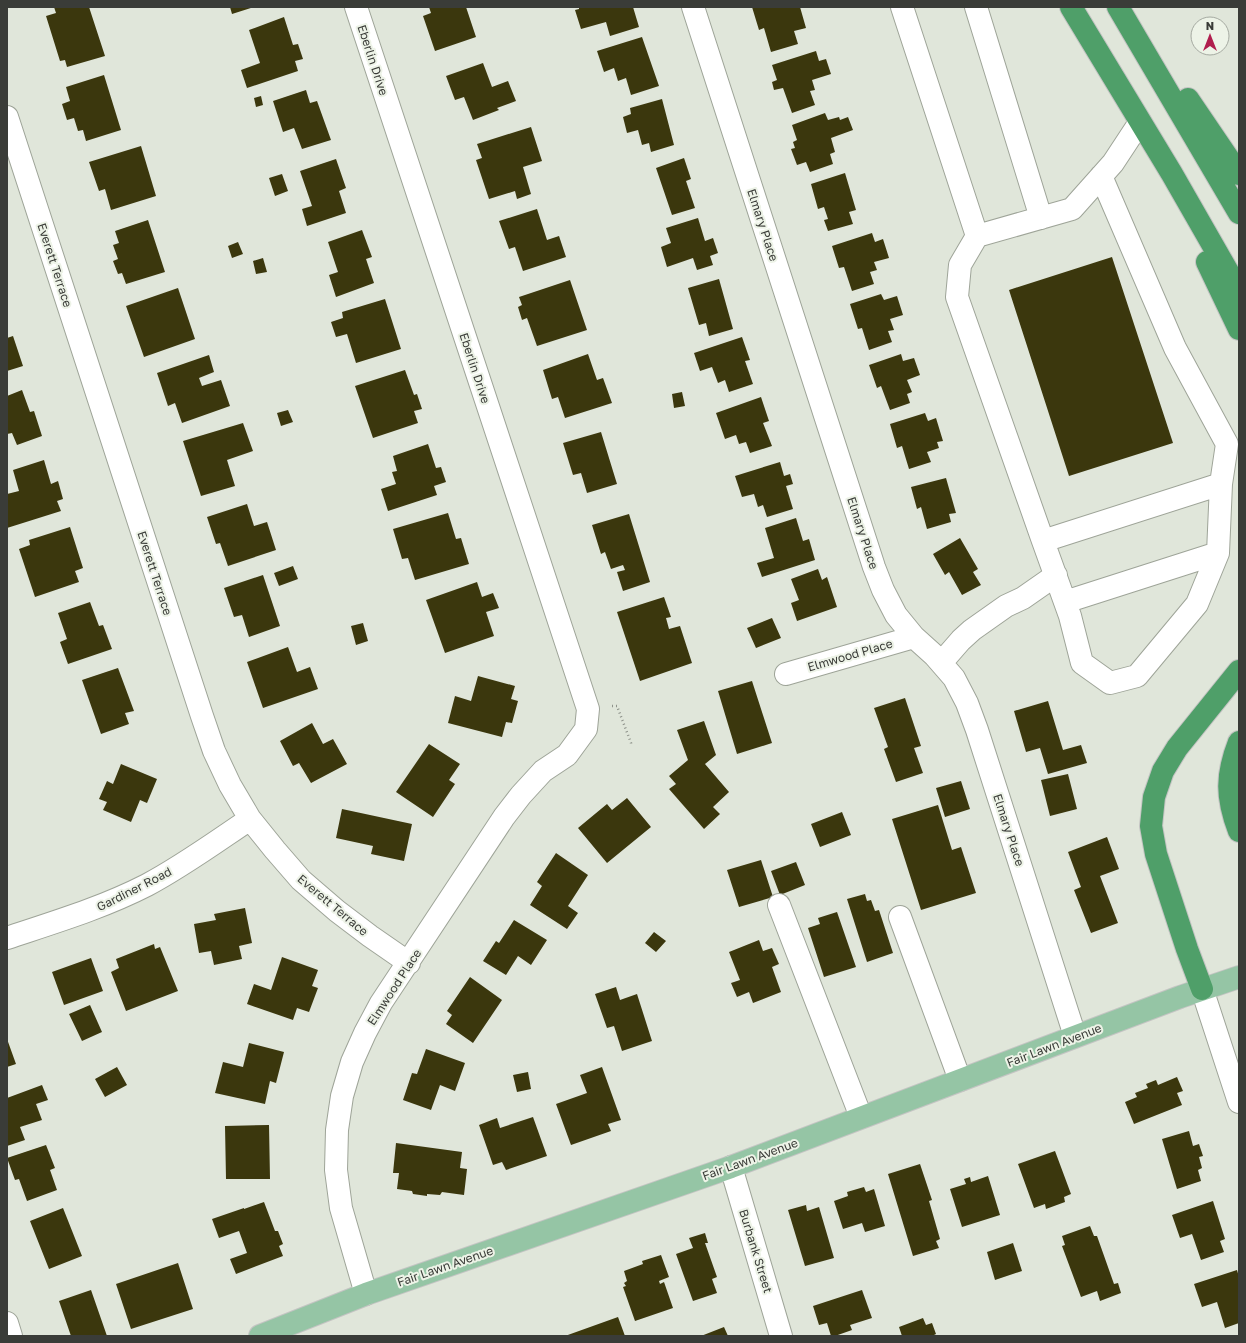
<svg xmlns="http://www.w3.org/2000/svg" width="1246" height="1343" font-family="'Golos Text',sans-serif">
<rect width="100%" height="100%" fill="#e0e6da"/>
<path fill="#3b370d" d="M54,7H75V8L89,7L105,56L67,67L65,60L60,61L46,16L56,13Z
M230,7H254L232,14Z
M429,7H466L476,37L435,51L423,16L431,13Z
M579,7H633L639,27L610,36L606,22L581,29L575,10L579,9Z
M752,7H800L806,28L794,31L798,44L771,52L764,28L759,30Z
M284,17L293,45L298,44L303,59L295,61L298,71L247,88L241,70L260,63L249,30Z
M642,37L659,86L631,95L626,78L618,81L614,68L604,72L597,51Z
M816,51L819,61L826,59L831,74L812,80L815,90L810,91L815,105L792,113L783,88L774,90L772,82L777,80L772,65Z
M483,63L492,87L508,81L516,101L497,108L499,110L473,120L464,97L455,100L446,76Z
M104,75L121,130L86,141L83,130L78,131L74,118L67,120L62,104L70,101L66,87Z
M306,90L310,103L317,101L331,140L302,149L294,128L283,132L273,101Z
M261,96L263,105L256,107L254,98Z
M662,99L674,145L651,152L649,143L642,145L638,130L627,133L623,117L631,114L630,108Z
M825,113L828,120L839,117L840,120L848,117L853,130L831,138L835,152L830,154L833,164L810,172L806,162L797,165L791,149L795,148L793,142L797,140L792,125Z
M531,127L542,161L523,167L531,194L517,199L515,191L489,199L476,160L482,158L477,144Z
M141,146L156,196L111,210L105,189L99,191L89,162Z
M684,158L691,179L686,181L695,208L672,215L656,168Z
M336,159L346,188L339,191L346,213L307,226L302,209L312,206L300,171Z
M845,173L856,210L849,212L853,224L828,231L824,220L828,219L824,207L818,209L811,184Z
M282,174L288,191L275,196L269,178Z
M537,209L547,240L559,236L566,257L523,271L515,247L509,249L499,221Z
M698,218L705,241L713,238L718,253L710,256L713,265L697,270L693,258L667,267L661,247L671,243L666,228Z
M148,220L165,272L126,284L122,273L118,274L113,261L118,259L113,245L119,243L115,231Z
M362,230L372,257L366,259L374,283L336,297L329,275L338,272L328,242Z
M872,233L875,242L883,239L889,258L874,262L877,270L870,272L874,284L852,291L844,267L839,268L832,246Z
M238,242L243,254L232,258L228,246Z
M1112,257L1173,443L1069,476L1009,290Z
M263,258L267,272L256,274L253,261Z
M719,279L733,329L709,336L706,323L699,325L688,288Z
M570,280L587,330L537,346L527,318L522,320L518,307L522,305L519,297Z
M178,288L195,339L144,357L126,306Z
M881,294L884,300L897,296L903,315L890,319L894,330L888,331L892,342L869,350L862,328L858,329L850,304Z
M385,299L401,349L356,363L347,334L336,337L331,322L343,318L342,312Z
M13,336L23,366L7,371V338Z
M742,337L750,360L745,361L753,384L729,392L725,380L718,383L712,367L700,371L694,353Z
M588,354L597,380L603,378L612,403L565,418L558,397L552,399L543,370Z
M901,354L903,361L914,358L920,375L907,380L912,392L907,394L910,403L890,410L881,386L877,388L869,365Z
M209,355L214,372L199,378L202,386L221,380L230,406L182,423L175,403L168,406L157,373Z
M405,370L414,395L417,394L422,409L414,411L418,423L373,438L355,386Z
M22,390L30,412L34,411L42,436L17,445L12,433L7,434V396Z
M682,392L685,406L674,408L672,394Z
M761,397L769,421L763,423L772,446L750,453L746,442L739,444L736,435L725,439L716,413Z
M288,410L293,422L281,426L277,413Z
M925,413L928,421L936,418L943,441L937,442L939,448L927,452L931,462L909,469L902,446L897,448L890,424Z
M243,423L253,451L227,460L235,486L201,496L183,441Z
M601,432L617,484L587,493L581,473L573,475L563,443Z
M428,444L436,468L441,467L446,482L434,486L437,495L388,511L381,489L396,484L392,472L397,471L393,456Z
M44,460L51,484L58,481L63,499L57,501L61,511L7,528V494L19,491L13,470Z
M780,462L784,476L790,474L793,484L786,486L793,509L767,517L763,505L758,507L754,494L742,497L735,476Z
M946,478L956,513L949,514L951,522L927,529L921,507L917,509L911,487Z
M247,504L254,526L267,522L276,550L228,566L220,543L216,544L207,517Z
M448,513L456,539L461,538L469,564L415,580L408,558L402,559L393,529Z
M629,514L650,582L623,591L617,572L625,570L623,565L611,569L605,552L601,554L592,525Z
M796,518L803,541L809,539L815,560L762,577L757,563L774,558L765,528Z
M70,527L83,568L75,571L79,582L35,597L19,549L30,545L29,540Z
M960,538L978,569L973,572L981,585L962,595L949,572L945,575L933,554Z
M293,566L298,579L279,586L274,573Z
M818,569L822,580L827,577L837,607L797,621L791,603L799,600L791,579Z
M263,575L280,626L249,637L242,615L234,617L224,588Z
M477,582L482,597L493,593L499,608L486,612L494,636L445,653L426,600Z
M664,597L671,617L666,618L669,629L680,626L692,663L640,681L617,612Z
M90,602L99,626L103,625L112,649L68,664L60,642L67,639L58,613Z
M772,618L781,638L756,648L747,628Z
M363,623L368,641L356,645L351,626Z
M288,647L297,672L310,667L318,689L263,708L247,662Z
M118,668L134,711L125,713L129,724L101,734L82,680Z
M478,676L515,686L511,699L518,701L512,723L506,722L502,737L448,723L455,696L471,701Z
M752,681L772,743L737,754L718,691Z
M905,698L921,746L914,748L923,773L896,782L884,749L888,747L874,708Z
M1048,701L1063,750L1081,745L1087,763L1048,774L1040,748L1026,752L1014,711Z
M704,721L716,755L705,764L729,792L713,807L720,814L704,829L669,789L676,784L669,776L688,760L677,730Z
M312,723L323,744L333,739L347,764L311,783L299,763L293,766L280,741Z
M429,744L460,764L449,780L455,784L433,817L396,792Z
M121,764L157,779L147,803L140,800L131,822L103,810L107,802L99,799L107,781L113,784Z
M1068,774L1077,809L1050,816L1041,780Z
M961,781L970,809L945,817L936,788Z
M627,798L651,827L607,863L578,828L607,804L612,810Z
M938,805L952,850L961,847L976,893L921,910L892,819Z
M342,809L412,824L404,861L371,854L373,846L336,838Z
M842,812L851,835L820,847L811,824Z
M1107,837L1119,869L1100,876L1118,923L1091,933L1074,890L1081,887L1068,852Z
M556,853L588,875L568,906L578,913L567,929L530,905L542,886L537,882Z
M761,860L773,897L739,907L727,870Z
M796,862L805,885L780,895L771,871Z
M865,894L867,901L871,900L875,911L879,910L893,953L867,962L847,899Z
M245,908L252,943L239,946L242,959L214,965L211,951L199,953L194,924L216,920L214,914Z
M837,912L856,967L824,977L808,928L820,924L818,918Z
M514,920L547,940L531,965L518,956L506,975L483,961L496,941L499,943Z
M654,932L666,941L656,952L645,943Z
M759,940L763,951L772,948L779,964L772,967L781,992L753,1003L749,992L737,997L731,983L740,980L729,952Z
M154,944L155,949L160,947L178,991L126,1011L111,972L119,968L116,959Z
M282,957L318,970L312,986L318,988L309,1012L297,1008L293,1020L247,1004L254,984L271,990Z
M91,958L103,991L64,1005L52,972Z
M470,977L502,1000L473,1043L446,1024L452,1015L447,1011Z
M616,987L620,1000L637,994L652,1041L622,1051L614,1026L607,1028L595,994Z
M90,1005L102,1032L82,1041L69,1014Z
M7,1039L16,1064L7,1067Z
M249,1043L284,1052L276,1083L270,1081L265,1104L215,1093L223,1062L243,1067Z
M426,1049L465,1063L455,1091L440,1085L431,1110L403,1100L412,1073L417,1074Z
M117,1067L127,1085L105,1097L95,1079Z
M602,1067L621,1120L608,1124L611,1131L571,1145L556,1104L587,1093L580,1075Z
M528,1072L531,1089L517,1092L513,1075Z
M1177,1077L1183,1091L1177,1093L1182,1105L1134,1124L1125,1102L1137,1097L1135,1093L1148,1088L1146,1084L1156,1080L1158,1085Z
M42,1085L48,1100L36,1104L42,1120L20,1127L25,1140L7,1146V1098Z
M533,1117L547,1156L506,1170L502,1162L493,1165L479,1125L497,1118L500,1128Z
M269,1125L270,1179H226L225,1126Z
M1189,1131L1193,1146L1199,1144L1203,1156L1199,1157L1202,1168L1198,1170L1201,1181L1177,1189L1162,1139Z
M396,1143L462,1152L460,1168L467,1169L464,1195L442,1192L440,1195L427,1194V1196L413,1194L412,1191L397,1189L399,1173H393Z
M46,1145L55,1168L50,1170L57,1190L27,1201L19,1179L15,1180L7,1158Z
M1055,1151L1071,1194L1064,1197L1065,1202L1046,1209L1045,1204L1034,1208L1018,1164Z
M920,1164L932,1200L929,1201L940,1239L936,1241L939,1248L913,1256L888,1174Z
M988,1176L1000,1215L962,1227L950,1189L966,1184L964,1179L970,1177L971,1182Z
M864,1187L866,1192L874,1189L885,1226L865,1232L862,1223L843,1229L834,1201L848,1196L847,1192Z
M1213,1201L1225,1239L1220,1241L1224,1252L1201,1260L1192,1234L1180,1238L1172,1215Z
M264,1202L275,1231H278L283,1244L279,1246L283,1256L236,1274L230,1259L247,1253L239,1231L219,1238L212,1219L244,1208V1209Z
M806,1205L807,1211L819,1207L834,1258L805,1266L788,1210Z
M63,1208L82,1256L49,1269L30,1221Z
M1090,1226L1094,1236H1097L1114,1284L1118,1283L1121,1293L1100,1301L1097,1291L1081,1297L1062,1246L1065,1245L1062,1236Z
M705,1233L708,1243H705L717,1277L712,1279L717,1293L693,1301L676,1254L693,1248L689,1238Z
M1013,1243L1022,1271L995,1280L987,1252Z
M661,1255L669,1277L659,1281L660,1284L664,1282L673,1308L635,1321L623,1287L626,1286L624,1283L627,1281L624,1271L643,1264L642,1261Z
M178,1263L193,1309L131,1329L116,1284Z
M1237,1270L1239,1277V1323L1225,1328L1217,1302L1202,1307L1194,1284Z
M91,1290L107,1336H71L59,1301Z
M862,1290L872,1318L850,1325L852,1330L835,1336H831L827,1323L819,1325L813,1306Z
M618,1317L625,1336H565Z
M923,1318L926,1325L932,1323L936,1334L932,1336H902L899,1327Z
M724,1327L728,1336H701Z"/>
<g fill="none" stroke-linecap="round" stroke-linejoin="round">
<defs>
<path id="minor" d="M356,7L588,709L586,729L567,755L543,771L521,795L504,817L381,1003L365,1033L352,1062L342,1096L337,1130L336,1170L341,1208L366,1294
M693,7L874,567L883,590L896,615L914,637L934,655L954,678L967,703L977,730L1075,1036
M902,7L977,236L1072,209L1113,163L1140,122
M976,7L1041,218
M7,117L202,716L214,751L230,785L250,819L275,850L301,880L337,911L370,936L409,963
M1101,176L1175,348L1227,444L1221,484
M977,236L960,265L957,297L1043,541
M1221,484L1218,553L1197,604L1137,676L1110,683L1082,663L1070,616L1043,541Z
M1065,602L1218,553
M941,663L961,640L972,630L1006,606L1023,598L1056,575
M786,674L914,637
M779,905L861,1117
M900,917L960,1080
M7,938C55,922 102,908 147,885C183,866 217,841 250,819
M1202,989L1239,1102
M731,1167L781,1336
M7,1323L11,1336"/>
<path id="major" d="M260,1336L366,1294L731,1167L1180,997L1239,977"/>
<path id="highway" d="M1071,7L1172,174L1239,291
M1118,7L1239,213
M1188,99L1239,174
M1207,262L1239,329
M1239,742C1226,775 1226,797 1239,831
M1202,989L1187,949L1156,854L1151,826L1154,797L1163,771L1177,748L1239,671"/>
</defs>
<use href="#minor" stroke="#9ea498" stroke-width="24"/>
<use href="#major" stroke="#c4c4c3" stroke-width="24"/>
<use href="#highway" stroke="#c4c4c3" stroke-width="24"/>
<path stroke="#8f938b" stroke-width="2.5" stroke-dasharray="1 3" stroke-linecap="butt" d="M612,706H617L631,743V746"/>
<use href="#minor" stroke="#fff" stroke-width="22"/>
<use href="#major" stroke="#95c5a5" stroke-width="22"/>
<use href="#highway" stroke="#4f9f69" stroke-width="22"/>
</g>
<g text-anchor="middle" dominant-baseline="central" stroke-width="4" stroke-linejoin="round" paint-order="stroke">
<g font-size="12" fill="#3a3c38" stroke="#edf3e7">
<text transform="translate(373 60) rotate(72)">Eberlin Drive</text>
<text transform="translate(763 225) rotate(72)">Elmary Place</text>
<text transform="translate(55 265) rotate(72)">Everett Terrace</text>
<text transform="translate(475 368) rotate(72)">Eberlin Drive</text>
<text transform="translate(863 533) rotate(72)">Elmary Place</text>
<text transform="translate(155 573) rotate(72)">Everett Terrace</text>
<text transform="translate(850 655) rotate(-16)">Elmwood Place</text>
<text transform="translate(1009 830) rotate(72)">Elmary Place</text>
<text transform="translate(134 889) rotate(-27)">Gardiner Road</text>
<text transform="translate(333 905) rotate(40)">Everett Terrace</text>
<text transform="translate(394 987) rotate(-57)">Elmwood Place</text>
<text transform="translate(1054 1045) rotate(-21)">Fair Lawn Avenue</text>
<text transform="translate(750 1159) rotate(-20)">Fair Lawn Avenue</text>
<text transform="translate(756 1251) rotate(73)">Burbank Street</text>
<text transform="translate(445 1266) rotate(-19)">Fair Lawn Avenue</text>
</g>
</g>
<rect width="1246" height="1343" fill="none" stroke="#3a3c38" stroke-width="16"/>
<g transform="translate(1210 36)"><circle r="19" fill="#edf3e7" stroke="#a5aaa1"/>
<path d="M0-3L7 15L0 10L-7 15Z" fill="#b01e4d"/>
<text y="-6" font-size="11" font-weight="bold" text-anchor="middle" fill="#3a3c38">N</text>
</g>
</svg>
